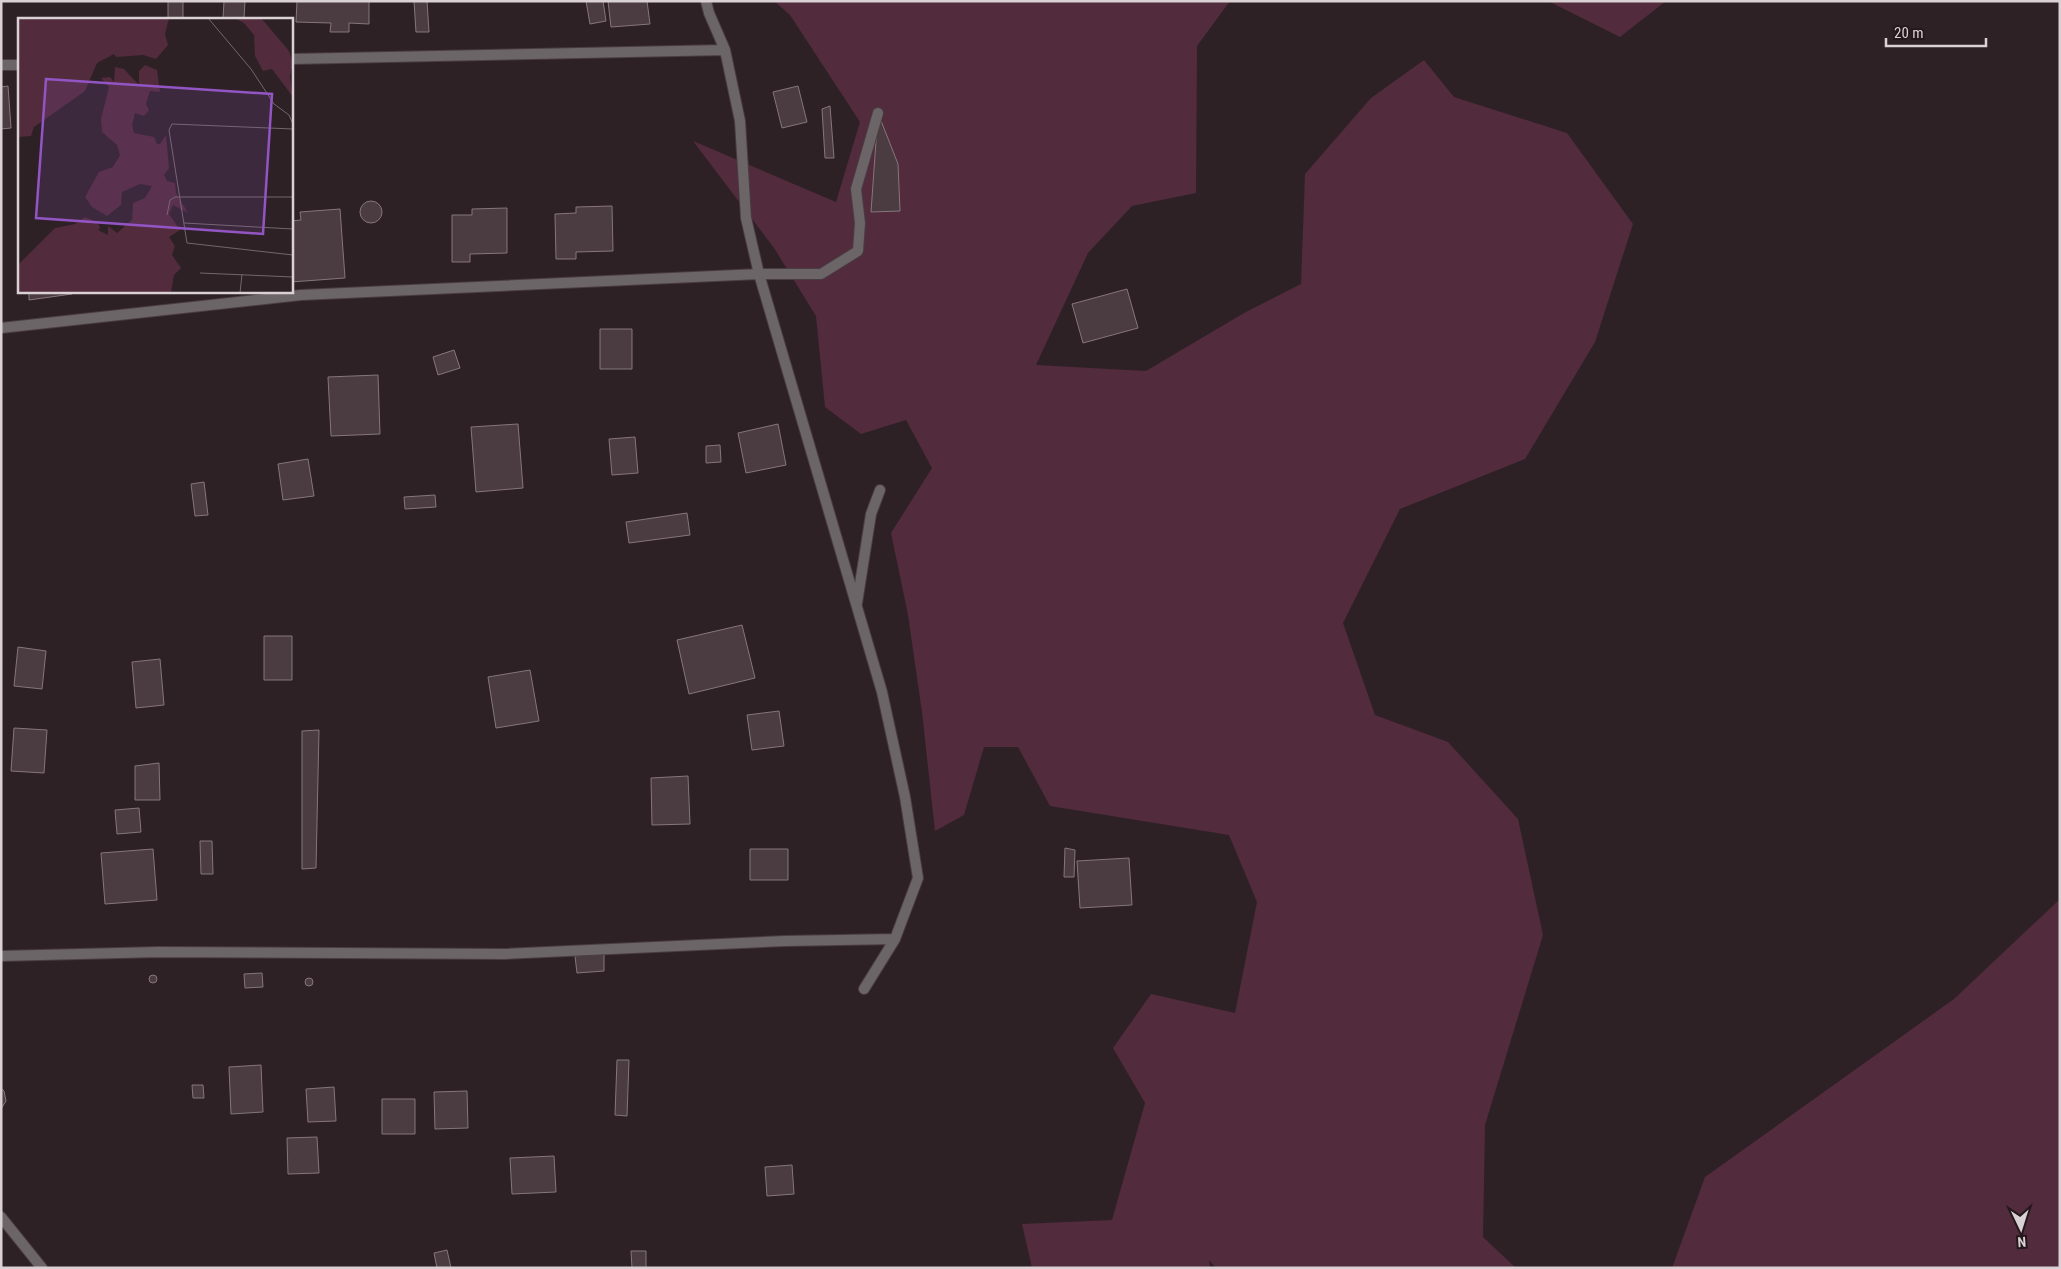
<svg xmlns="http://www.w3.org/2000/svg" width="2061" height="1269" font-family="'Roboto Condensed',sans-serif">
<rect width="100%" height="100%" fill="#2e2126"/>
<path fill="#522b3c" d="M774,1H1230L1197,46L1196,193L1132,206L1088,253L1036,365L1146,371L1244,313L1301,284L1305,174L1371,98L1424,60L1454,97L1567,133L1633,224L1595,342L1525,459L1400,509L1343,623L1375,715L1448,742L1518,819L1543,935L1485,1125L1483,1237L1516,1268H1216L1209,1260L1210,1268H1032L1022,1224L1112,1220L1145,1103L1113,1048L1151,994L1235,1013L1257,902L1229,835L1050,806L1018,747H984L964,815L935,831L922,712L908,615L891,533L932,468L906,420L861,434L825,407L816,316L774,248L693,141L836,202L860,122L790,15Z
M1548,1H1666L1620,37Z
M2060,899V1268H1672L1705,1177L1954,999Z"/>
<path fill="#4a3c41" stroke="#86767c" d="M168,1H183V19L168,18Z
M224,1H245L244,19H223Z
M297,1H369V24L349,23V32H330L331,23L296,22Z
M414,1H427L429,32H416Z
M586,1H603L606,21L590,24Z
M608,1H647L650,24L611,27Z
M8,86L11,128L1,129V87Z
M798,86L807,122L782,128L773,92Z
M830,106L834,158H825L822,109Z
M878,113L898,164L900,211L871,212Z
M360 212a11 11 0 1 1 22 0a11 11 0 1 1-22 0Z
M612,206L613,251L576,252V259H556L555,214L576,213V207Z
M507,208V253L470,254V262H452V215H472V209Z
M340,209L345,278L291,282V221L301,220L300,212Z
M1127,289L1138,328L1083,343L1072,304Z
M29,291H72V294L29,300Z
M600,329H632V369H600Z
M454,350L460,368L438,375L433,357Z
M378,375L380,434L331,436L328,377Z
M518,424L523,488L476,492L471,427Z
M778,424L786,465L746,473L738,433Z
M635,437L638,473L612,475L609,439Z
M720,445L721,462L706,463V446Z
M308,459L314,496L283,500L278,464Z
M204,482L208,515L195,516L191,484Z
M435,495L436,507L405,509L404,497Z
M687,513L690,535L629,543L626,522Z
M742,625L755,678L689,694L677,640Z
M264,636H292V680H264Z
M18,647L46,651L42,689L14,686Z
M160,659L164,705L136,708L132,662Z
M530,670L539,721L496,728L488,677Z
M779,711L784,746L752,750L747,715Z
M14,728L47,730L44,773L11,771Z
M319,730L316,868L302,869V731Z
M159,763L160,800H135V766Z
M688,776L690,824L652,825L651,778Z
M139,808L141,832L117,834L115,810Z
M200,841H212L213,874H201Z
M1065,848L1075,850L1074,877H1064Z
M153,849L157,900L105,904L101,853Z
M750,849H788V880H750Z
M1129,858L1132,905L1080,908L1077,861Z
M604,954V971L577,973L575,956Z
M262,973L263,987L245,988L244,974Z
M149 979a4 4 0 1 1 8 0a4 4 0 1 1-8 0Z
M305 982a4 4 0 1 1 8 0a4 4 0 1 1-8 0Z
M617,1060H629L627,1116L615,1115Z
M261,1065L263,1112L231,1114L229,1067Z
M192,1085H203L204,1098H193Z
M334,1087L336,1121L308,1122L306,1089Z
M1,1088L4,1091L6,1101L1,1109Z
M467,1091L468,1128L435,1129L434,1092Z
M382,1099H415V1134H382Z
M317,1137L319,1173L288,1174L287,1138Z
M554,1156L556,1192L512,1194L510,1158Z
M792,1165L794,1194L767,1196L765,1167Z
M447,1250L451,1268H437L434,1253Z
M631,1251H646V1268H632Z"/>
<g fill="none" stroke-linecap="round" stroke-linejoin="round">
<defs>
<path id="street" d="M291,59L725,50
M1,65H19
M1,328L301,295L759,274H821L858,251L860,223L856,189L878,113
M857,603L871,514L880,490
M1,956L158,952L504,954L785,941L895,939L918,878L905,797L882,692L759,274L746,218L740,121L725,50L709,13L706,1
M864,989L895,939
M1,1217L42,1268"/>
</defs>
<use href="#street" stroke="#4a3d42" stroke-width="12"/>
<use href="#street" stroke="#6c6568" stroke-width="10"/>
</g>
<g transform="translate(18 18)">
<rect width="275" height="275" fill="#2e2126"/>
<path d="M0,0H151L147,16L150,27L138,41L125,37L98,39L96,36L79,45L67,73L16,109L13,118L0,119ZM217,0H243L271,33L275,45L272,59L275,79L254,51L245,53L237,38L236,17L226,5ZM127,47L139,52L142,74L132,73L128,86L131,92L126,98L117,95L114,107L116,115L136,119L139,126H142L148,117L151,150L146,157L149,163L157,165L158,175L170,195L155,187L151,196L162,212L151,219L157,228L154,237L163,250L156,257L153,275H0V247L37,210L57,206L67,199L80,205L82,210L80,212L90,217V208L99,215L114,202L115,185L127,180L134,168L122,166L104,174L103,187L89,198L74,189L67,179L81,154L95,149L102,137L99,127L84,114L83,101L91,69L83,60L92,59L96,64L97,49L106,51L121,67V53Z" fill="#522b3c"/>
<path fill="none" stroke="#73676c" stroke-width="1" d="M190,0L233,51L256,86L271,97L275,106M275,111L154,106L151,112L169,225L275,237M149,197L152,182L157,179H275M166,205L275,211M182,255L275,259M222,275L224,256"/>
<path fill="#9355c4" fill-opacity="0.15" stroke="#9355c4" stroke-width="2.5" d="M28,61L254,76L245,216L18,200Z"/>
<rect width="275" height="275" fill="none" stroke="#dad1d4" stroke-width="2.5"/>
</g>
<rect width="2061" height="1269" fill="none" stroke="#dad1d4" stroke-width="5"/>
<g transform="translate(2021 1229) rotate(176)" stroke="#24181c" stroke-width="4" paint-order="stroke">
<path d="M0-4L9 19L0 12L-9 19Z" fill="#dad1d4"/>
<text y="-8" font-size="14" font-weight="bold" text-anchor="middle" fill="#dad1d4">N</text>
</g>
<path d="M1886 38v8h100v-8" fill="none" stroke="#dad1d4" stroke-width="2.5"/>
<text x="1894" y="38" font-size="15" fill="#dad1d4" stroke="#24181c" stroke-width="4" paint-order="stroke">20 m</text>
</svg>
